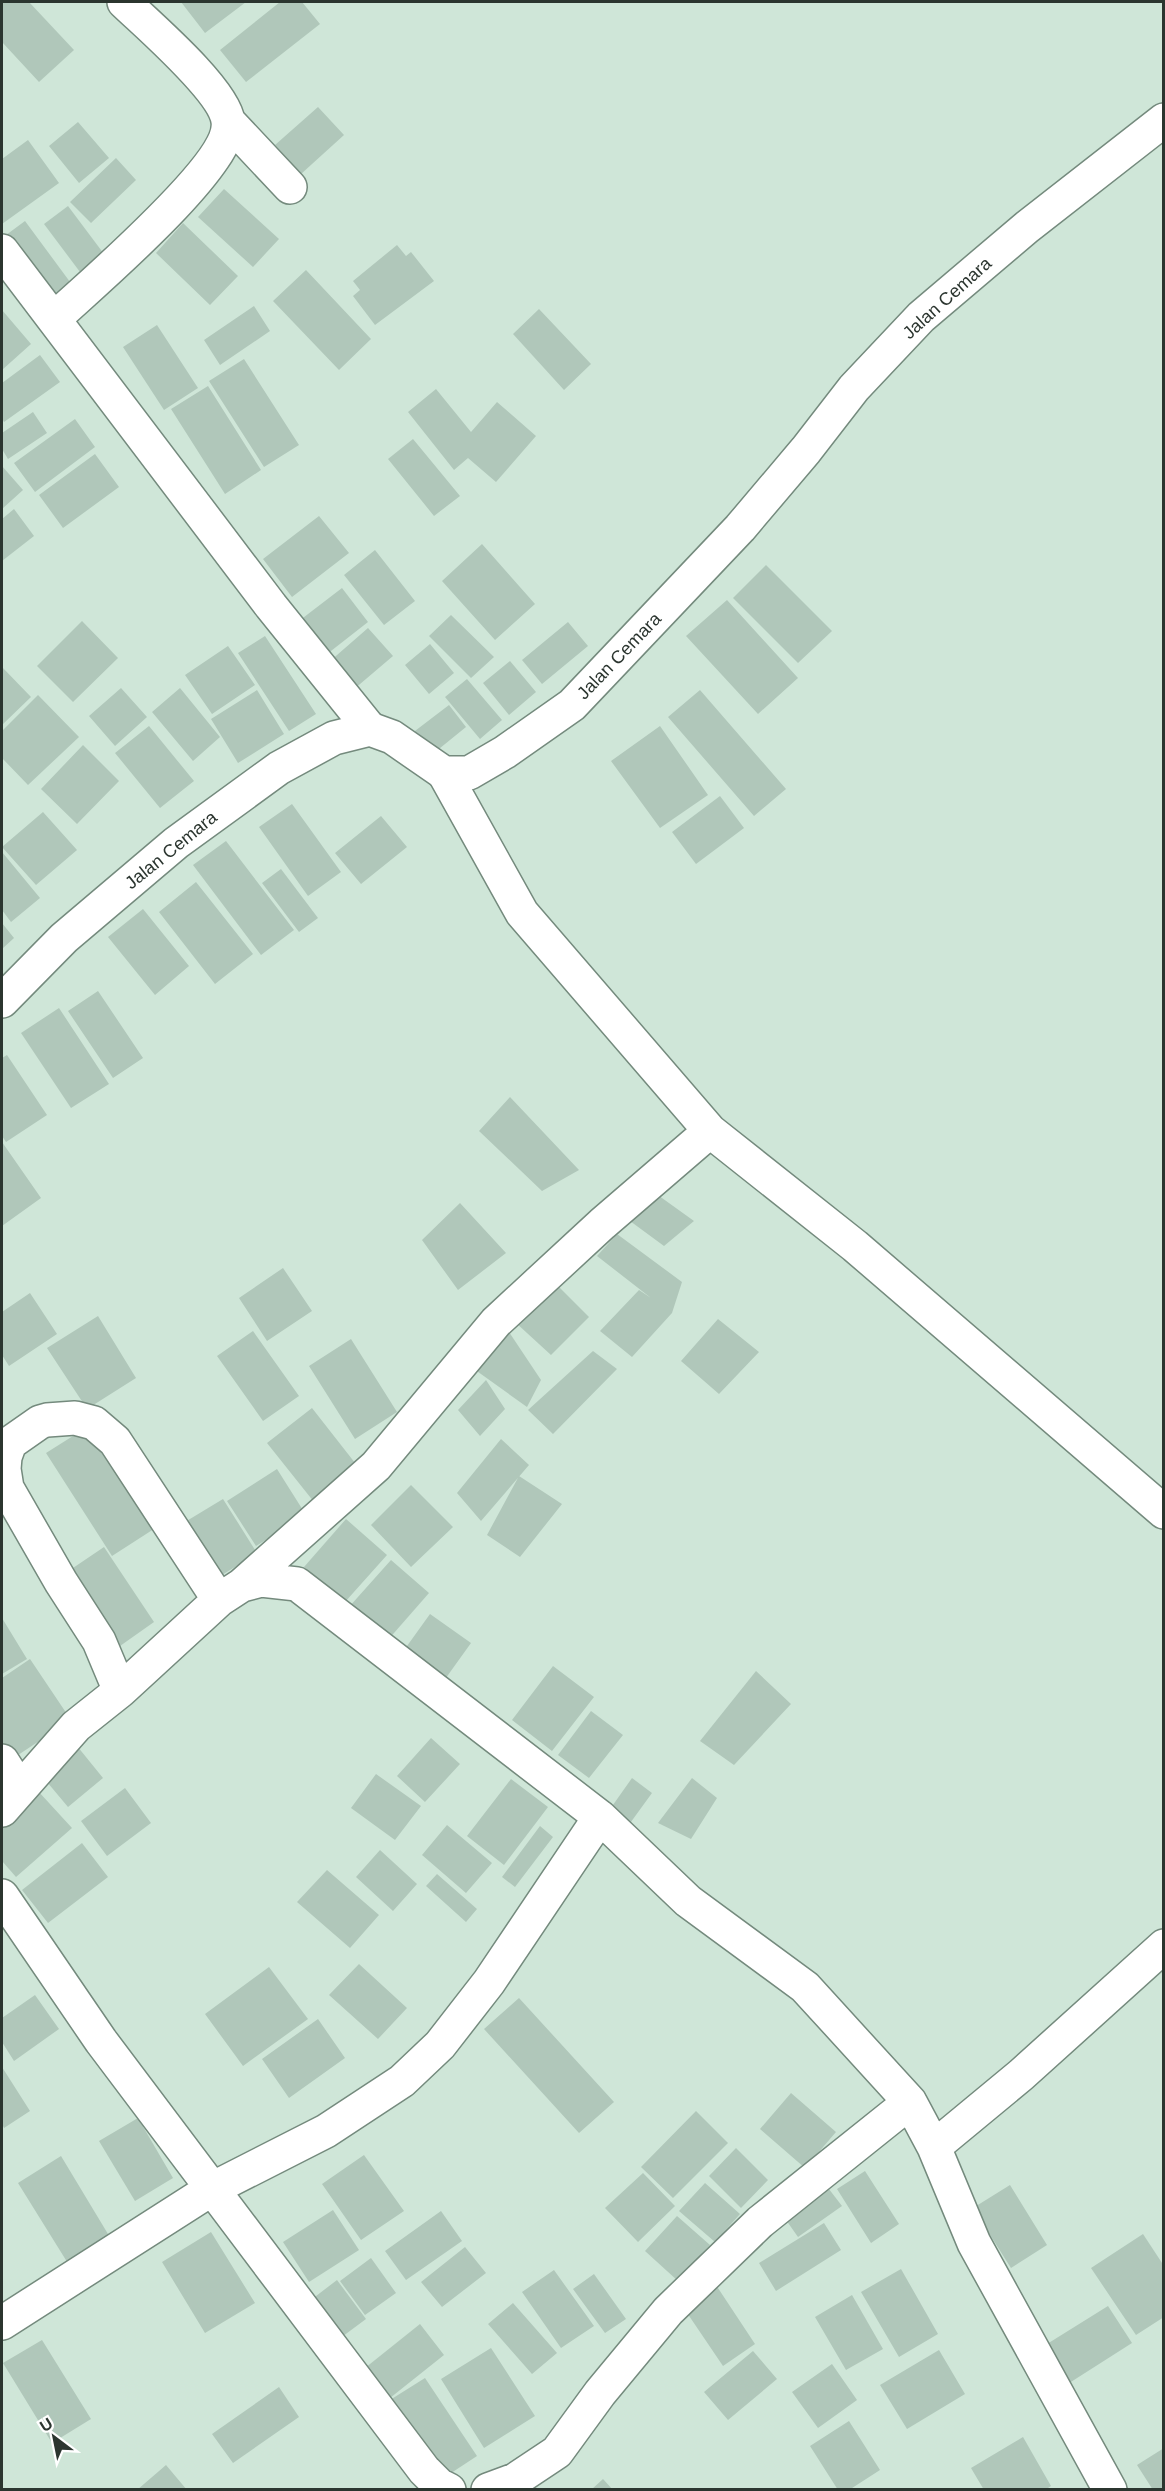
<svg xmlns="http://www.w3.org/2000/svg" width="1165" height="2491" font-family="Helvetica,sans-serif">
<rect width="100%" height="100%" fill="#cfe6d8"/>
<path fill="#b0c7ba" d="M2,2H29L74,50L39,82L2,42Z
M181,2H246L205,33Z
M280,2H302L320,24L246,82L220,50Z
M318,107L344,135L301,174L275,145Z
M78,122L109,158L79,183L49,146Z
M28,140L59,183L2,224V159Z
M116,158L136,180L91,223L70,202Z
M224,189L279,239L253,267L198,217Z
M68,206L104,254L80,272L44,224Z
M25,221L73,286L50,303L2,238Z
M183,223L238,276L210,305L156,253Z
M397,245L406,256L411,252L434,281L375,325L353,296L360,290L353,281Z
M306,270L371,339L339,370L273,301Z
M254,306L270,331L220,365L204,340Z
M539,309L591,364L564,390L513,334Z
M2,310L31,344L2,370Z
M157,325L198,388L164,410L123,347Z
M40,355L60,382L4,422L2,418V383Z
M244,359L299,445L264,467L209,381Z
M208,386L261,470L225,494L171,409Z
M436,389L471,432L497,402L536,436L496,482L468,458L454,470L408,412Z
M33,412L47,433L8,459L2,449V433Z
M75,419L95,447L35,492L14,463Z
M413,439L460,496L434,516L388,459Z
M95,454L119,487L63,528L39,495Z
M2,466L23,490L2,509Z
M14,509L34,536L2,561V519Z
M319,516L349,553L292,597L263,559Z
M482,544L535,604L495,640L442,581Z
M375,550L415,601L384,625L344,575Z
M766,565L832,631L798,663L733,598Z
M342,588L368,622L322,658L295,624Z
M727,600L798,678L758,714L686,636Z
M451,615L494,657L471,678L429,636Z
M82,621L118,658L73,702L37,666Z
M568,622L588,646L542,684L522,660Z
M368,628L393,656L353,690L329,662Z
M265,636L316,714L289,731L238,653Z
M430,644L454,673L429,694L405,665Z
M228,646L255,685L212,714L185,675Z
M510,661L536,692L509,715L483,683Z
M2,667L31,697L2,725Z
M467,679L502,720L480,739L445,697Z
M121,688L147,717L115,746L89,716Z
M180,688L220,737L193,761L152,712Z
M257,690L284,734L238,763L211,719Z
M700,690L786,789L754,816L668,717Z
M38,695L79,737L28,785L2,758V731Z
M449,705L466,727L429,757L411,734Z
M149,726L194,781L160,808L115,753Z
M660,726L708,795L660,828L611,761Z
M83,745L119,781L77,824L41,789Z
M720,796L744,828L696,864L672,832Z
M292,804L341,872L308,896L259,827Z
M43,812L77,850L36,885L2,847Z
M381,816L407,847L361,884L335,853Z
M226,841L294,930L261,955L193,865Z
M2,852L40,898L11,922L2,910Z
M281,869L318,918L299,932L262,883Z
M196,882L253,954L215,984L159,912Z
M143,909L189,966L155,995L108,937Z
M2,923L14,938L2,949Z
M98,991L143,1058L113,1078L68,1011Z
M59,1008L109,1084L71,1108L21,1033Z
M7,1055L47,1115L6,1142L2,1136V1058Z
M510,1097L579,1170L542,1191L479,1131Z
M2,1142L41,1198L2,1226Z
M655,1193L694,1221L664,1246L630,1221Z
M460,1203L506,1253L458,1290L422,1240Z
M617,1234L682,1282L672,1313L632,1357L600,1331L639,1290L651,1298L597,1256Z
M283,1268L312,1311L267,1341L239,1298Z
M556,1284L589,1317L551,1355L515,1322Z
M30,1293L57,1334L9,1366L2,1355V1312Z
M98,1316L136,1378L87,1409L47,1348Z
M718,1319L759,1352L719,1394L681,1361Z
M505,1326L541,1380L527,1407L467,1364Z
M253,1331L299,1396L263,1421L217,1356Z
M351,1339L397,1412L355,1439L309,1366Z
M593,1351L617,1369L553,1434L528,1410Z
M486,1380L505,1409L480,1436L458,1410Z
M312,1408L359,1468L314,1502L267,1443Z
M92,1424L157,1527L112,1556L46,1453Z
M501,1439L529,1465L481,1521L457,1493Z
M277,1469L306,1515L256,1546L227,1501Z
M519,1476L562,1504L520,1557L487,1535Z
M411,1485L453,1527L411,1567L371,1525Z
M223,1499L257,1553L214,1580L180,1525Z
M346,1519L387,1555L345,1602L304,1567Z
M104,1547L154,1622L120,1646L70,1570Z
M391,1560L429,1593L387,1641L349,1607Z
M430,1614L471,1643L443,1682L402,1653Z
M2,1618L27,1659L2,1674Z
M30,1659L71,1720L12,1759L2,1744V1678Z
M553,1666L594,1697L552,1751L512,1720Z
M756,1671L791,1704L734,1765L700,1741Z
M591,1711L623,1735L589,1778L558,1755Z
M431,1738L460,1764L425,1802L397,1776Z
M73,1741L103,1778L68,1807L37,1770Z
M376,1774L421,1806L395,1840L351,1808Z
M632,1778L652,1793L628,1826L608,1812Z
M692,1778L717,1798L691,1839L658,1823Z
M511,1779L548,1807L504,1865L467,1836Z
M125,1788L151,1823L107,1856L81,1821Z
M38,1791L72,1828L16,1877L2,1861V1824Z
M447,1825L492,1863L466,1893L422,1855Z
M540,1826L553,1837L515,1887L502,1877Z
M82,1843L108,1877L48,1923L22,1890Z
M380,1850L417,1884L393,1911L356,1877Z
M327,1870L379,1915L350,1948L297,1902Z
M437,1874L477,1909L466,1922L426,1886Z
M359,1964L407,2008L378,2039L329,1995Z
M269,1967L308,2019L243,2066L205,2014Z
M35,1995L59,2029L14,2061L2,2042V2018Z
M519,1998L614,2102L579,2133L484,2029Z
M318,2019L345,2058L289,2098L262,2059Z
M2,2067L30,2111L4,2128L2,2124Z
M791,2093L836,2132L805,2168L760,2129Z
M696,2111L728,2143L673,2198L641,2167Z
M138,2118L173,2178L135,2201L99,2141Z
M736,2148L768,2180L741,2208L709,2176Z
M364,2155L404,2211L361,2240L322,2184Z
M61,2156L111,2239L69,2265L18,2183Z
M865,2171L899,2224L871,2243L837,2189Z
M643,2173L675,2206L638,2242L605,2208Z
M822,2180L842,2206L798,2237L779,2210Z
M705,2183L740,2214L715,2242L679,2211Z
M1010,2185L1047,2245L1011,2268L973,2208Z
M333,2210L359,2250L309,2282L283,2242Z
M441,2211L462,2241L406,2280L385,2251Z
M677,2216L710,2245L678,2281L645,2251Z
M824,2223L841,2250L776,2291L759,2263Z
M211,2232L255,2303L205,2333L162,2262Z
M1143,2234L1164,2266V2317L1136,2335L1091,2268Z
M465,2247L486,2273L442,2307L421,2282Z
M371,2258L396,2293L365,2315L340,2281Z
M901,2269L938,2334L899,2357L861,2292Z
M554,2270L594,2326L561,2348L522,2292Z
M594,2274L626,2319L605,2333L573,2289Z
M712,2279L755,2344L723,2366L679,2301Z
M337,2280L366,2319L331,2345L303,2306Z
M852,2295L883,2349L846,2370L815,2317Z
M513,2303L557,2353L532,2374L488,2324Z
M1108,2306L1132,2343L1063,2387L1039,2349Z
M420,2324L444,2355L390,2398L365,2368Z
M42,2340L91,2419L52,2443L3,2363Z
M491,2348L535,2416L484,2448L441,2379Z
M939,2350L965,2394L907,2429L880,2385Z
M753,2351L777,2379L728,2420L704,2392Z
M832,2364L857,2400L818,2428L792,2392Z
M425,2378L477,2456L442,2479L390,2400Z
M279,2387L299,2417L233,2463L212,2434Z
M849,2421L880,2470L849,2490H838L810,2446Z
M1023,2437L1051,2486L1045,2490H984L971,2468Z
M1164,2448V2490H1153L1137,2465Z
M166,2465L187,2490H137Z
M603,2479L613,2490H591Z"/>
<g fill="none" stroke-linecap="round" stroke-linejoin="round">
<defs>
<path id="minor" d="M228,121L290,187
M2,251L271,606L370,729
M54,319C88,287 234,164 228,121C224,90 148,25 124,2
M444,773L522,913L710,1131L855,1246L1164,1512
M242,1585L261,1580L297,1584L600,1817L688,1901L805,1987L910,2102L934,2147L974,2243L1110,2490
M120,1691L219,1600L242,1585L376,1466L496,1322L602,1224L710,1131
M2,1761L20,1789
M2,1810L76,1726L120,1691L99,1641L61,1582L7,1488L4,1469L5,1457L10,1443L40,1422L47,1420L75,1418L94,1423L115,1441L219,1600
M2,1896L101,2041L424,2470L439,2485L449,2490
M934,2147L1021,2075L1164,1946
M2,2323L210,2190L326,2131L402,2081L440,2045L489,1982L600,1817
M488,2490L515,2480L557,2452L600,2393L668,2311L760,2222L910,2102"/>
<path id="tertiary" d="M2,1001L64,938L176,843L279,768L334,738L370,729L392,737L444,773H469L505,752L572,705L740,528L806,450L854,388L921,317L1027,227L1164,120"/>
</defs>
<use href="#minor" stroke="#748a7d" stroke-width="36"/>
<use href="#tertiary" stroke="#748a7d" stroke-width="36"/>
<use href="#minor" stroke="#fff" stroke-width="33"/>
<use href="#tertiary" stroke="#fff" stroke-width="33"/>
</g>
<g text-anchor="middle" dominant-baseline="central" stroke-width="5" stroke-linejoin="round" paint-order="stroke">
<g font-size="18" fill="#2b352f" stroke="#fff">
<text transform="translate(947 298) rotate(-42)">Jalan Cemara</text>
<text transform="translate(619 656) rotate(-46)">Jalan Cemara</text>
<text transform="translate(171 850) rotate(-39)">Jalan Cemara</text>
</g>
</g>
<rect width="1165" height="2491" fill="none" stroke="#2b352f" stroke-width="6"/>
<g transform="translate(54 2437) rotate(328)" stroke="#ffffff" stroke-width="4.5" paint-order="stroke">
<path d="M0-4.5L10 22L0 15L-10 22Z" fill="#2b352f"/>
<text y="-9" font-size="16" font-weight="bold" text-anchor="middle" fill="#2b352f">U</text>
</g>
</svg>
